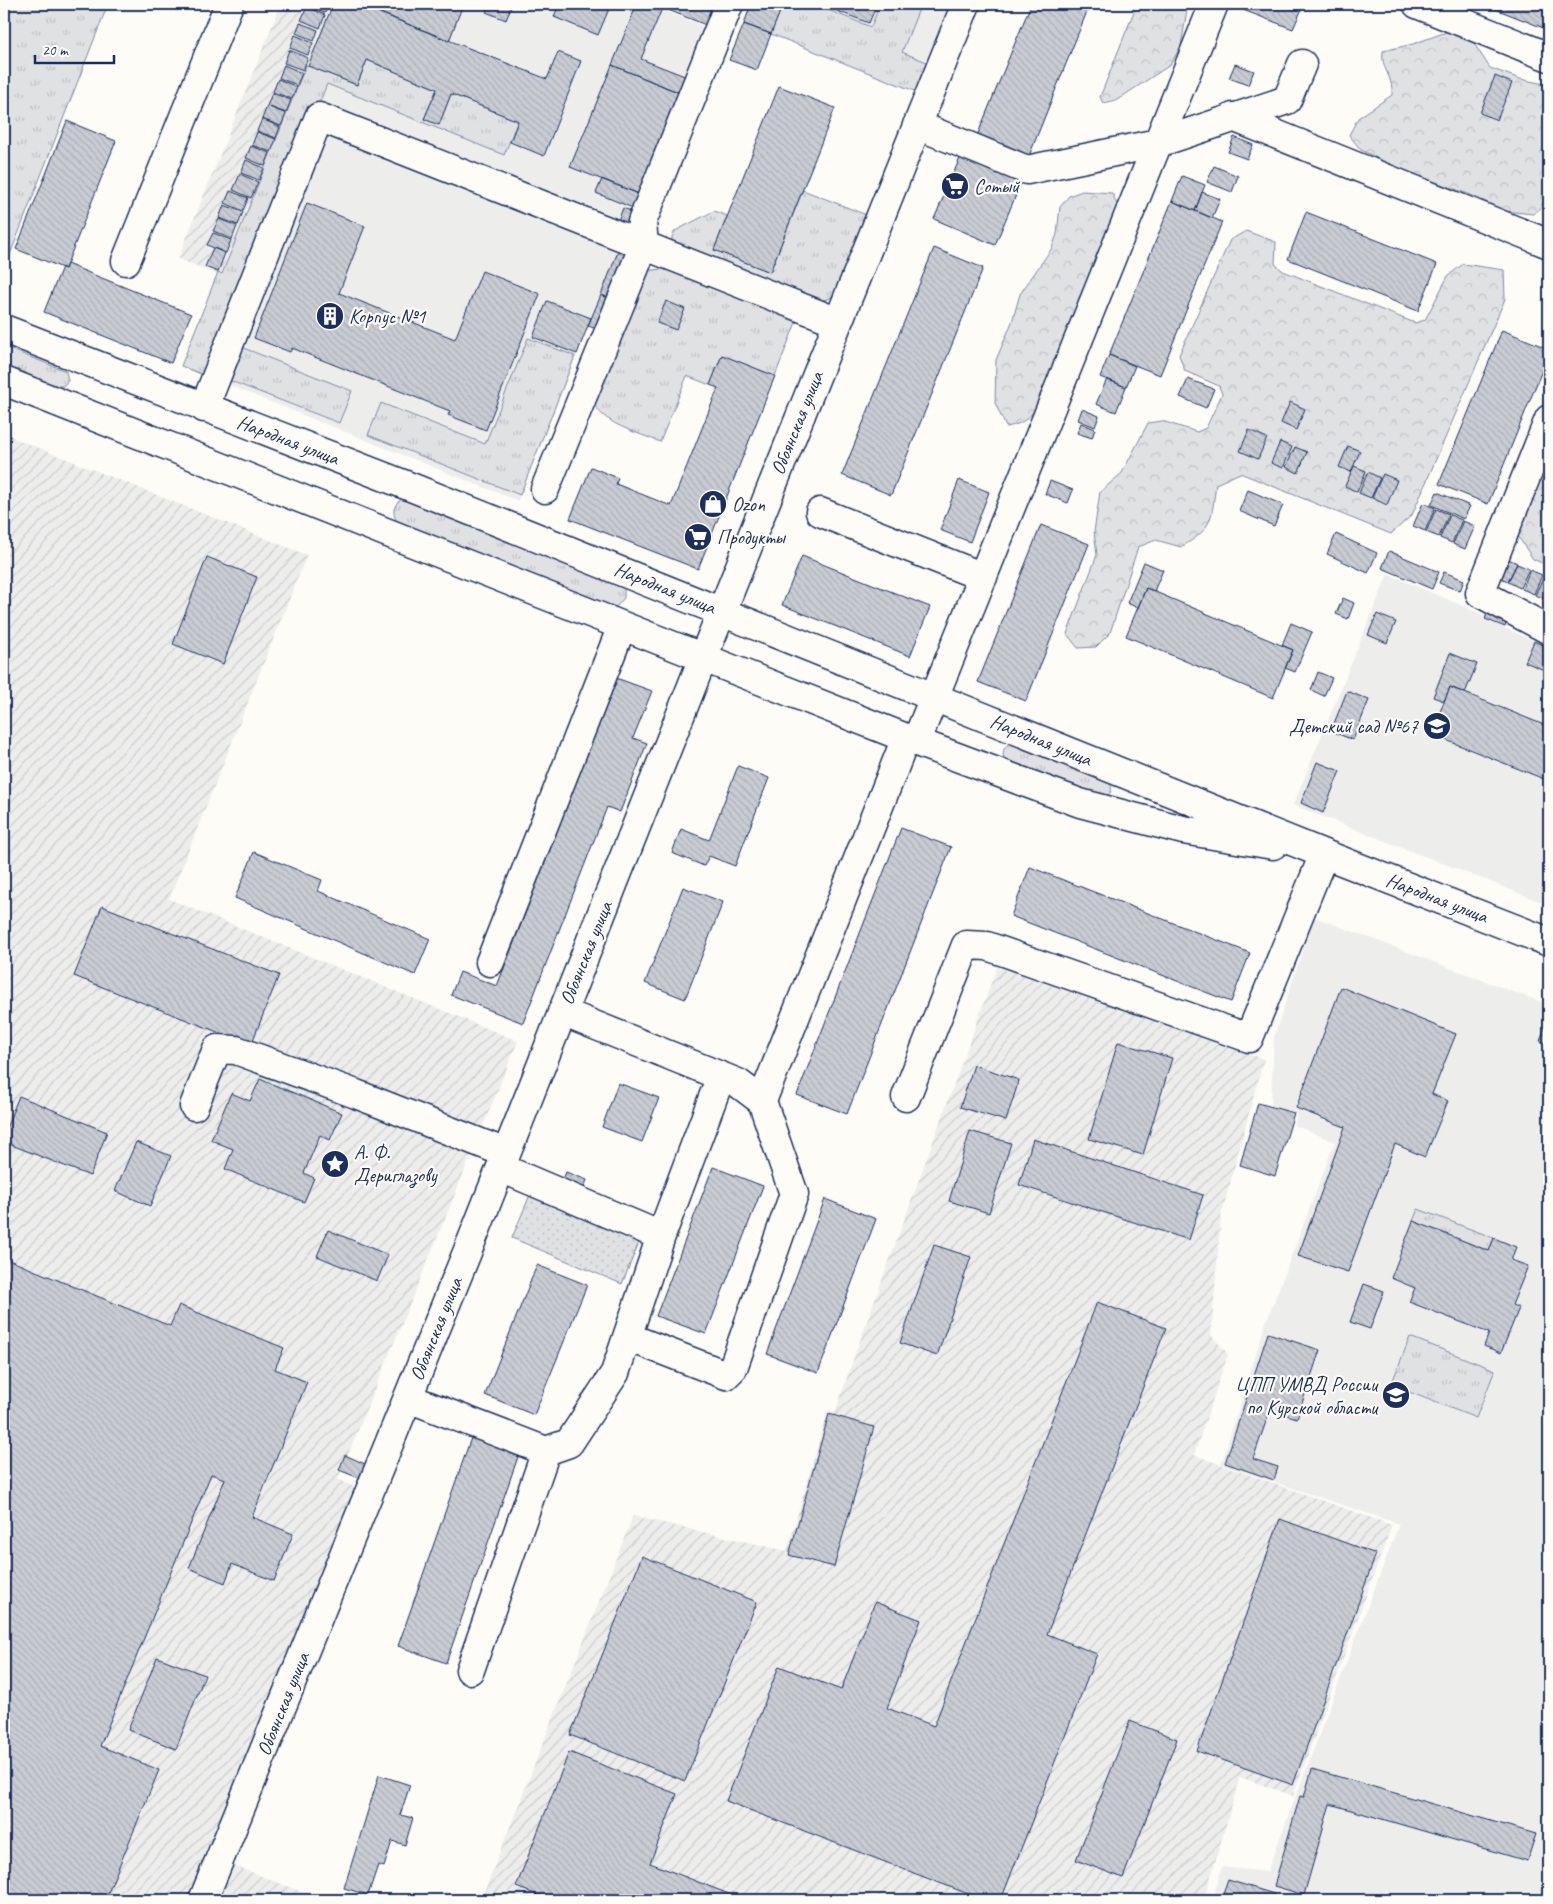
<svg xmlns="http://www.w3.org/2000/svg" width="1553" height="1904" font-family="Caveat,sans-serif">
<defs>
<pattern id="industrial-furrows" width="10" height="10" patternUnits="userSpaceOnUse" patternTransform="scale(1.25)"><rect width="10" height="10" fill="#edeeec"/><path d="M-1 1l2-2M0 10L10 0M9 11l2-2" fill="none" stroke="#cbcccd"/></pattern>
<pattern id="grass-tufts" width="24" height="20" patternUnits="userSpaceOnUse" patternTransform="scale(1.25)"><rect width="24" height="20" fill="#e0e1e3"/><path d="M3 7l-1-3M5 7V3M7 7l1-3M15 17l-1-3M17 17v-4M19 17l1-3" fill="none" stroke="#c0c1c5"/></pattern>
<pattern id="forest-crowns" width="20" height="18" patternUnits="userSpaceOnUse" patternTransform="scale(1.25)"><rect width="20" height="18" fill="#e0e1e3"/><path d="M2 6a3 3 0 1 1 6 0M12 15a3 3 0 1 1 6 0" fill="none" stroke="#c0c1c5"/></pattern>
<pattern id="park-dots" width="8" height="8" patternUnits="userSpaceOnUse" patternTransform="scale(1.25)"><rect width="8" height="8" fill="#e0e1e3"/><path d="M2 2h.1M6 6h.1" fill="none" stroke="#c0c1c5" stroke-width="1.8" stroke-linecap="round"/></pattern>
<pattern id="building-back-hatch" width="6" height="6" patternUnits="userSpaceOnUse" patternTransform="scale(1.25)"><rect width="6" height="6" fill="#c9ccd3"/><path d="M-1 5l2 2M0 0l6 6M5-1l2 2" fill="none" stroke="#acb0b8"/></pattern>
</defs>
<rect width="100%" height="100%" fill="#fdfcf7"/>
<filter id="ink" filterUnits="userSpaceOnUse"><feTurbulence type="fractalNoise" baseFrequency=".02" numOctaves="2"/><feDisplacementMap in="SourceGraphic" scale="10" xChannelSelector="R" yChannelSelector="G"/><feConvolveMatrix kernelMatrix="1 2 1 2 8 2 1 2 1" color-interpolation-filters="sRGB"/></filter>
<g filter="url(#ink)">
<path fill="#edeeec" d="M328,4H648L708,28L518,501L183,367Z
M783,4H953L917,92L771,34Z
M1388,574L1484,615L1483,619L1549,647V905L1293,805Z
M1314,917L1549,1005V1900H1212L1222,1867L1267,1872L1399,1524L1221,1464L1265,1325L1335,1142L1294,1125L1297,1115L1271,1106L1274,1037Z"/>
<path fill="url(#industrial-furrows)" d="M281,4H328L220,275L178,259Z
M4,434L307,555L169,899L518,1041L338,1479L356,1488L215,1858L323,1900H4Z
M997,967L1264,1059L1221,1216L1211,1335L1228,1354L1194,1455L1392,1525L1293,1796L1240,1777L1204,1900H481L633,1516L787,1551L828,1410L835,1413L855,1354Z"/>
<path fill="url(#grass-tufts)" stroke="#7e88a0" d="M4,4H108L4,270Z
M783,4H813L871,27L880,4H921L902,52L929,63L917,92L771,34Z
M367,60L437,89L424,119L439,124L451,94L518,121L504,155L327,84L209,377L181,366L218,272L222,274L306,65L357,85Z
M803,190L869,216L835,295L828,299L818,301L672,244V237L675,231L714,211L727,216L714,250L770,272Z
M673,268L798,317L775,376L722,355L710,385L687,376L660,442C639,433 601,424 593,401L642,271Z
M528,338L575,356L520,495L368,435L381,403L485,444Z
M236,345L352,391L339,423L223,378Z
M4,347L66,371L68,381L63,386H57L4,365Z
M407,497L624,586V598L616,607L610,608L398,523C390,512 394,501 407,497Z
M1014,742L1109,781C1114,789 1111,796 1102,798L1006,762C1000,753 1004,744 1014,742Z
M1418,1209L1494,1238L1489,1251L1413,1221Z
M1410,1337L1495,1370L1476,1418L1391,1385Z"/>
<path fill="url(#forest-crowns)" stroke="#7e88a0" d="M1137,4H1188L1181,46L1170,65L1117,100L1103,103L1100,97Z
M1452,30L1473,42L1490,68L1520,79L1549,85V187L1541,208L1533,214L1505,211L1471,195L1395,167L1361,150L1349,135L1358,118L1392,95C1394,77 1380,68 1383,51L1413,44Z
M1082,191L1112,193L1118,207L1039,404C1029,418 1024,424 1006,427L995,403L996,360L1012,322L1020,294L1052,248L1057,234L1060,207L1069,196Z
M1246,231L1276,242L1275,264L1283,271L1415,323L1425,320L1448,276L1463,264L1504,270L1505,299L1412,515L1391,534L1240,473L1216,484C1211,519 1214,528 1181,547L1156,540L1138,547L1110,633L1096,647L1078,648L1067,634L1097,555L1094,532L1100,492L1122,473L1148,423L1162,421L1197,432L1206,428L1222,394L1219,386L1185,371L1179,355L1230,240Z
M1549,442V566L1533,559L1517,535Z"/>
<path fill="url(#park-dots)" stroke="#7e88a0" d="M532,1190L642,1235L622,1284L512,1238Z"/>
<path fill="url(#building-back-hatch)" stroke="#1b2f5e" d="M308,4H329L325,13L307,6Z
M333,4H357L547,79L558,52L581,61L544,156L510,142L518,121L451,94L439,125L424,119L437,89L367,60L357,85L308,66Z
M379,4H456L462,7L449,41L376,11Z
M490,4H512L506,20L486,12Z
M559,4H611L598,35L554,17Z
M637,4H644L661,11L641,59L687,77L680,93L612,65Z
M653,4H714L706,25Z
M751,4H783L771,34L744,24Z
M819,4H877L869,23Z
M1031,4H1090L1029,156L977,136Z
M1245,4H1304L1293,29L1243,10Z
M1483,4H1549V22L1546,29Z
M307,7L325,15L320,28L301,20Z
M300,23L318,30L314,41L296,33Z
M744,24L771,34L757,70L729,60Z
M295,35L313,43L308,55L290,48Z
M289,50L308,58L303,70L284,63Z
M1235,64L1254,71L1248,85L1229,78Z
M284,65L302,73L297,85L279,78Z
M612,65L680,93L639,194L570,167Z
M1495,76L1512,83L1497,120L1480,113Z
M278,79L297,87L292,99L273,92Z
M779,86L835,108L770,272L714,250Z
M272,93L291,100L286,113L267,106Z
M267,106L286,114L281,126L262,119Z
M262,119L280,127L276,138L257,131Z
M67,121L116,141L65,269L16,249Z
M257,132L276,139L271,152L252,145Z
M1234,137L1253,145L1247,159L1228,152Z
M251,146L270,153L265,166L246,158Z
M963,151L1024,176L995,245L934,219Z
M246,160L264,168L259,180L241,173Z
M1214,166L1238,176L1232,192L1207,182Z
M240,174L258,182L251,198L233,190Z
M1182,176L1205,185L1195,211L1172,201Z
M602,179L639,194L633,208L596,193Z
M230,191L248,198L243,211L225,203Z
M1202,192L1220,199L1212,218L1195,211Z
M1172,201L1222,222L1160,375L1109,355Z
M307,203L365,226L339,293L455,339L482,271L540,294L486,430L448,415L450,411L292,348L290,352L254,338Z
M224,205L243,212L238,225L219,218Z
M623,208L635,213L628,231L616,226Z
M1306,212L1437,264L1418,311L1288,259Z
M219,219L237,226L232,239L213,231Z
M213,233L231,240L226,253L207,245Z
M213,248L225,253L218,272L205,267Z
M934,248L983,268L891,495L842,475Z
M619,249L633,255L615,300L601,295Z
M67,264L191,314L171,363L44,312L62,267L65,269Z
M601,295L615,300L603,331L588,326Z
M547,301L591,318L577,354L533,337Z
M666,301L685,309L676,330L657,323Z
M1502,330L1549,349V353L1488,504L1439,484Z
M722,355L775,376L698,569L570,519L591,467L618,478L616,484L671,506L718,388L710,385Z
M1109,355L1135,366L1126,387L1100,377Z
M1107,379L1126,387L1116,412L1096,404Z
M1188,379L1214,389L1206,408L1180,397Z
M1290,402L1305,409L1296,430L1281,423Z
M1082,409L1099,416L1095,427L1078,420Z
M1081,423L1095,429L1092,438L1077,433Z
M1249,430L1267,438L1258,459L1240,451Z
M1280,442L1292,447L1283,468L1271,463Z
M1348,446L1360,451L1351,472L1339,467Z
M1295,447L1307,452L1298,473L1286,467Z
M1354,466L1366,471L1357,492L1345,486Z
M1368,472L1380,478L1371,498L1359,493Z
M1383,474L1397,480L1387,505L1372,498Z
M959,480L989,492L970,542L940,530Z
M1050,481L1073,490L1068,503L1045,494Z
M1248,490L1283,505L1274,526L1239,511Z
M1437,492L1470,506L1464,519L1431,505Z
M1423,503L1435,508L1425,531L1413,526Z
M1436,509L1449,514L1439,537L1426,532Z
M1450,515L1462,520L1452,543L1440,538Z
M1463,521L1475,526L1465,549L1453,544Z
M1041,525L1089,544L1026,701L978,682Z
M1336,534L1377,553L1368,573L1327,554Z
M1389,551L1439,572L1432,589L1382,568Z
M802,556L930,607L910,656L782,605Z
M207,557L257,577L223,664L173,644Z
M1504,557L1517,563L1508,581L1498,577Z
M1144,562L1163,570L1154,591L1146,588L1138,608L1127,603Z
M1517,564L1529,569L1520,588L1508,582Z
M1530,570L1542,575L1534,594L1522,589Z
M1444,572L1464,580L1460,591L1439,583Z
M1544,576L1549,579V596L1547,600L1535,595Z
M1146,588L1293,650L1273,698L1126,636Z
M1343,598L1354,603L1348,619L1336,614Z
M1489,608L1509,616L1505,627L1485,619Z
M1377,614L1396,622L1387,643L1368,635Z
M1291,623L1312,632L1295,672L1285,668L1293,650L1282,645Z
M1534,641L1549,648V672L1525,662Z
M1450,653L1477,664L1465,693L1450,687L1444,701L1433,697Z
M1318,672L1332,678L1324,696L1311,690Z
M616,678L652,691L633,738L647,743L620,812L607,807L523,1023L451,995L460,972L497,986Z
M1450,687L1549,727V781L1431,734Z
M1347,691L1369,700L1353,740L1331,731Z
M1317,762L1340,771L1323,813L1301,803Z
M738,766L769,778L735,866L709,856L704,866L672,853L681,829L709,840Z
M901,828L951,847L847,1114L797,1095Z
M254,852L322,880L318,891L430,939L415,975L235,898Z
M1030,867L1250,953L1231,1002L1011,916Z
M683,887L723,902L685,999L645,983Z
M102,906L279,975L251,1045L74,976Z
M1341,987L1456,1034L1432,1094L1448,1101L1425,1157L1395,1144L1348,1272L1298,1256L1345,1127L1296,1108Z
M1549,1016V1044L1540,1041Z
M1118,1042L1172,1058L1143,1155L1089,1139Z
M974,1065L1019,1080L1006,1121L960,1107Z
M260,1079L342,1113L330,1140L320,1135L304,1173L314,1178L304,1202L225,1169L233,1149L211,1140L231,1093L250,1101Z
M618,1083L659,1098L642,1142L602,1127Z
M19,1096L107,1132L90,1176L4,1142V1133Z
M1258,1103L1294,1113L1275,1176L1240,1165Z
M970,1131L1011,1143L989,1213L949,1201Z
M1033,1139L1203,1195L1189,1240L1019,1185Z
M136,1142L171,1156L150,1206L115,1191Z
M713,1167L763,1186L706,1334L656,1316Z
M566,1172L587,1180L582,1193L561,1184Z
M825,1199L876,1219L818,1373L767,1354Z
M1413,1221L1489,1251L1494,1238L1516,1247L1511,1260L1528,1266L1512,1305L1519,1308L1501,1353L1484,1346L1489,1333L1409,1302L1415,1288L1391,1278Z
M328,1230L388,1255L377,1281L317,1256Z
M934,1245L971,1257L937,1356L900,1343Z
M4,1258L170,1326L179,1305L284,1348L275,1369L307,1382L252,1517L293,1534L274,1581L232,1564L225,1583L189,1568L225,1479L211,1474L100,1746L159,1770L105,1900H4Z
M537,1265L587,1285L534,1415L485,1395Z
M1364,1284L1384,1291L1370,1329L1350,1322Z
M1097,1302L1166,1328L1047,1634L1097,1654L1001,1900H984L726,1801L779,1666L841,1690L875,1602L921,1620L887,1708L934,1726Z
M1268,1333L1320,1350L1297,1418L1270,1410L1253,1459L1278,1467L1274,1480L1225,1463Z
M829,1414L874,1427L834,1567L789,1555Z
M471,1438L519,1454L446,1663L398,1646Z
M345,1455L365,1464L359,1478L339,1470Z
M1280,1519L1376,1554L1293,1785L1197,1751Z
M642,1556L757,1602L685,1781L570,1735Z
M157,1657L205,1675L176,1749L128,1730Z
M1130,1721L1177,1739L1123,1878L1076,1860Z
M569,1752L677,1794L650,1863L744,1900H551L516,1887Z
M1312,1769L1536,1834L1527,1861L1330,1804L1304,1895L1274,1886L1300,1796L1304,1797Z
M379,1775L410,1785L400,1815L413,1818L405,1845L392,1841L384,1867L378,1865L368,1895L344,1888Z
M1228,1880L1274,1894L1272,1900H1221Z"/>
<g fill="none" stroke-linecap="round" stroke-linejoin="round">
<defs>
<path id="minor" d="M1417,4L1549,57
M1233,117L1549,244
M917,125L1027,170L1158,143L1287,100L1302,64
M126,261L229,4
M4,329L416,489L1324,854L1549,942
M4,381L906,738L1080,803L1183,830L1273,845
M204,408L319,117L838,322
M1549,419L1480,593L1549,630
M545,489L644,245L642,222L729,4
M820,512L983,577
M916,742L1214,4
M490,962L622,626
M562,1012L738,1083L762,1101L794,1194L733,1368L726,1375L628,1337
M906,1097L966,945L987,946L1249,1038L1324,854
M762,1101L906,738
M194,1106L217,1049L236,1050L356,1094L506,1153
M501,1168L661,1236L615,1373L569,1443L546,1451
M661,1236L721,1076
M408,1398L546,1451L470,1670
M203,1900L468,1250L703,658L966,4"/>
</defs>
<use href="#minor" stroke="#1b2f5e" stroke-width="31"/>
<use href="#minor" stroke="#fdfcf7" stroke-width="28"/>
</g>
</g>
<defs>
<symbol id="supermarket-disc" viewBox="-11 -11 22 22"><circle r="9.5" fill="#1b2f5e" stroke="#fdfcf7"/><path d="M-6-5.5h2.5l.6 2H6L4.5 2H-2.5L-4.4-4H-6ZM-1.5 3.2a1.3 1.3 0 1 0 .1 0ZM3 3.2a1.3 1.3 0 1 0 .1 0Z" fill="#fff"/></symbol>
<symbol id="building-disc" viewBox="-11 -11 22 22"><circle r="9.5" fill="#1b2f5e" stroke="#fdfcf7"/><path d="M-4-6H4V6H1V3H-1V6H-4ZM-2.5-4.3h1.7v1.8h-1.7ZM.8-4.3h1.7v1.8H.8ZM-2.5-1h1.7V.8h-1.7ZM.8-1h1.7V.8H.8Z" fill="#fff"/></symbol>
<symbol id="shop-disc" viewBox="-11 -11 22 22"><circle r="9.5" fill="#1b2f5e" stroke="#fdfcf7"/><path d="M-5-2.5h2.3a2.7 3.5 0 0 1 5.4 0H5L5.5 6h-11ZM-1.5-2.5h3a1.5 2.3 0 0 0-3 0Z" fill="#fff"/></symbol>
<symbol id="school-disc" viewBox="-11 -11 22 22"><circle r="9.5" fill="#1b2f5e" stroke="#fdfcf7"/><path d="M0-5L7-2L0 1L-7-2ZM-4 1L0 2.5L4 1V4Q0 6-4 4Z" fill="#fff"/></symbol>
<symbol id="sight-disc" viewBox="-11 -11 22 22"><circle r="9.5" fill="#1b2f5e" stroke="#fdfcf7"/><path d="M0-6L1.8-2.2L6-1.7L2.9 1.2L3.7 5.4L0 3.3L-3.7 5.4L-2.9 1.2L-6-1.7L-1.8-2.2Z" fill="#fff"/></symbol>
<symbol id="university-disc" viewBox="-11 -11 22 22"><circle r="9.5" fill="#1b2f5e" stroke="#fdfcf7"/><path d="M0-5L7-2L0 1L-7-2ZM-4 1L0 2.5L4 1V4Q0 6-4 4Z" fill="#fff"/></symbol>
</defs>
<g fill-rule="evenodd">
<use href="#supermarket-disc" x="939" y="170" width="32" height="32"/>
<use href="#building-disc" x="314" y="300" width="32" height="32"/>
<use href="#shop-disc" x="697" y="488" width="32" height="32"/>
<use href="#supermarket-disc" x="682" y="521" width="32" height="32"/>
<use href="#school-disc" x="1421" y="710" width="32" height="32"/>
<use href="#sight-disc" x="319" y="1148" width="32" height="32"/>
<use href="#university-disc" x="1380" y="1379" width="32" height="32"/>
</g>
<g text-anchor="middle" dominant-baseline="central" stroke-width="4.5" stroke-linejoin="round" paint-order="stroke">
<g font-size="20" fill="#1b2f5e" stroke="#fdfcf7" text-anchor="start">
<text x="974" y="186">Сотый</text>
<text x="349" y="316">Корпус №1</text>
<text x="732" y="504">Ozon</text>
<text x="717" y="537">Продукты</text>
<text x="1418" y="726" text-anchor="end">Детский сад №67</text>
<text x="354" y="1152">А. Ф.<tspan x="354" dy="23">Дериглазову</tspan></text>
<text x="1377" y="1384" text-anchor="end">ЦПП УМВД России<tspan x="1377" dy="23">по Курской области</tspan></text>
</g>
<g font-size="20" fill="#1b2f5e" stroke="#fdfcf7">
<text transform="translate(797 423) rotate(-68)">Обоянская улица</text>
<text transform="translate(288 440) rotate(21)">Народная улица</text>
<text transform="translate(665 588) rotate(22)">Народная улица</text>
<text transform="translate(1041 740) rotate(22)">Народная улица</text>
<text transform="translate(1437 898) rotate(21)">Народная улица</text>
<text transform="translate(586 953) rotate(-68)">Обоянская улица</text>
<text transform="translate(436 1329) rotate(-68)">Обоянская улица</text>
<text transform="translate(283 1704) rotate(-68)">Обоянская улица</text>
</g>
</g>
<rect width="1553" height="1904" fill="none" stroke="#fdfcf7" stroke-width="20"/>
<rect x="10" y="10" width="1533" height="1884" fill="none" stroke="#1b2f5e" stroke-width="2" filter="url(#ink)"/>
<path d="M35 55v8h79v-8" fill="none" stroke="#1b2f5e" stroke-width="2.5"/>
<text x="42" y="55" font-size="15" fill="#1b2f5e" stroke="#fdfcf7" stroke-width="4" paint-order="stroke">20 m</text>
</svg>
